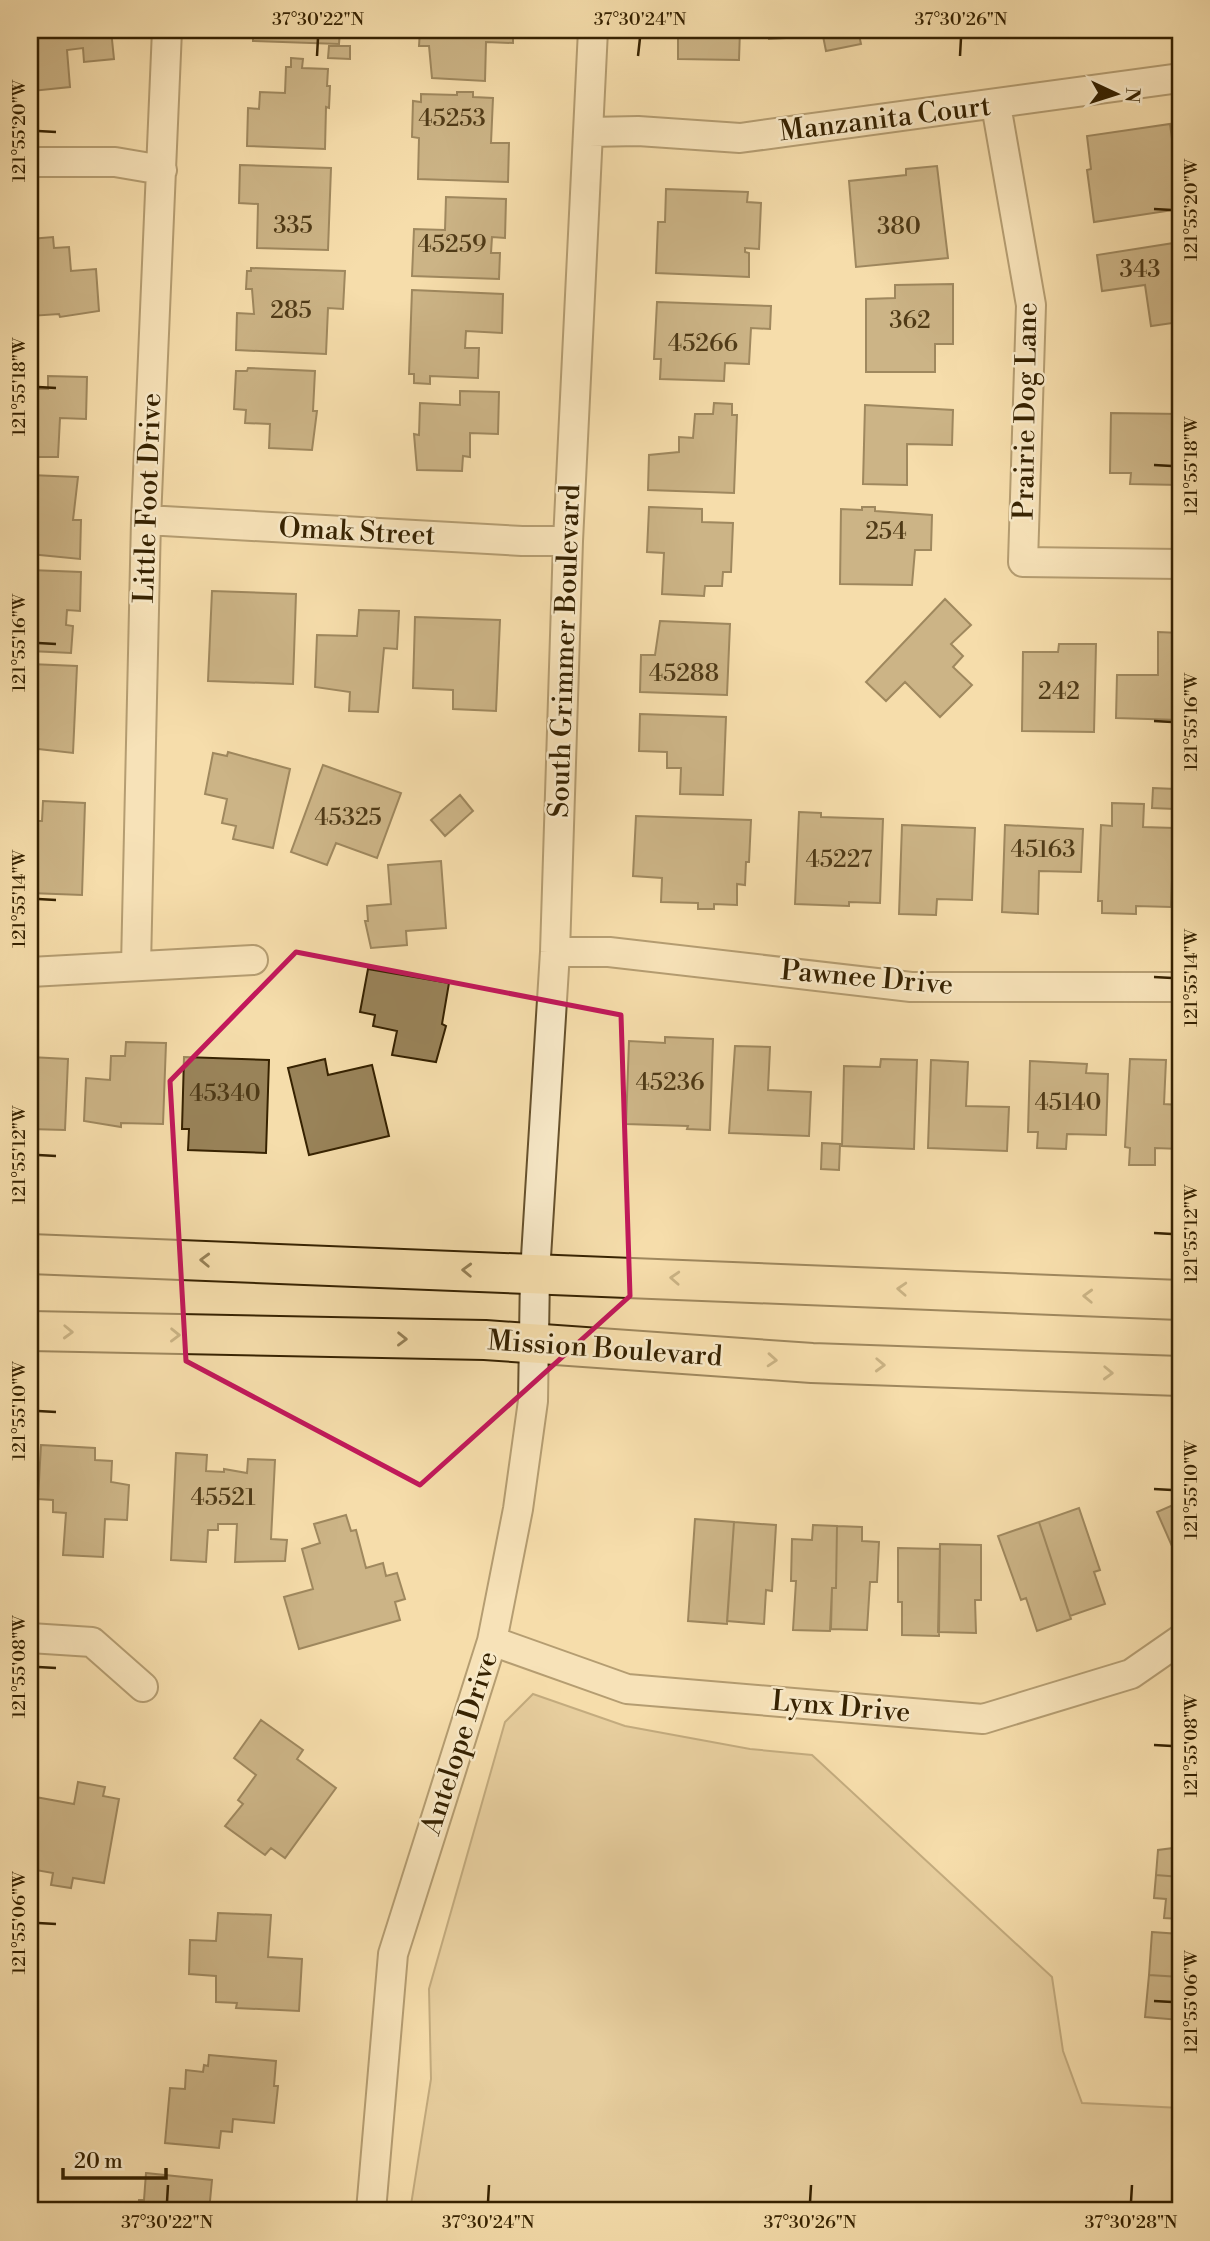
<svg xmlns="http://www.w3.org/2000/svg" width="1210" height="2241" font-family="'Libre Bodoni',serif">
<rect width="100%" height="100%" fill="#f5ddab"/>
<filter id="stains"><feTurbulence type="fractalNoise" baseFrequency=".00286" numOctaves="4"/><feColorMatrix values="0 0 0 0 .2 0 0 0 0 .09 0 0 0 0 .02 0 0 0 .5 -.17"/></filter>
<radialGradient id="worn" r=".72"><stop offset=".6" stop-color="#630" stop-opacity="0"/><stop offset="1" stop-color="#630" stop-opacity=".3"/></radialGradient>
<path fill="#d5bd8e" stroke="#867048" stroke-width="2" d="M533,1694L625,1726L750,1749L812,1755L1052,1977L1063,2051L1082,2103L1180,2108V2211H410L431,2079L429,1989L505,1722Z"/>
<path fill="#998359" stroke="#362201" stroke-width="2" d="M30,30H111L114,59L84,62L83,48L67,50L70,87L32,91Z
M253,30H340L339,44L253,41Z
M420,30H513V43L486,42L485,81L432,78L429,46H419Z
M653,30H740L739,60L678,59V31Z
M768,30H858L861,44L826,51L823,36L769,39Z
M930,30H960L931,35Z
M329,46H350V59L328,58Z
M291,58L303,59L302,68L328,69L327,86H330L329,108L326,107L325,149L247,146L248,108L259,109L260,92L285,93L286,67H291Z
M457,92H473V97L493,98L491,143H509L508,182L418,179L419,138L412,137L413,101L421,102V94L457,95Z
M1170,124L1175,161L1179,160L1180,173V209L1094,222L1087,170L1091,169L1087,136Z
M240,165L331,168L328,250L257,248L258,204L239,203Z
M937,166L948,258L856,267L849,181L906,175V169Z
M666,189L748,192L747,202L761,203L759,249L745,248V252L749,253V277L656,273L658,222H665Z
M446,197L506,199L505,238L492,237L491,253H500L499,279L412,276L414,229L445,230Z
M53,237L54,248L69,247L71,271L96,269L99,311L60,317L59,314L30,316V239Z
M1180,242V322L1151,326L1145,285L1102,291L1097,255Z
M251,268L345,271L343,309L328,308L326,354L236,350L237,313L254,314L252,289H246L247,271H251Z
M953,284V344H935V372H866V299L895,298V285Z
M412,290L503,294L502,333L466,331L465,348H479L478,378L430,376V384L414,383V374H409Z
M657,302L771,306L770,329L751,328L749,364L725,363L724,381L660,379L661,359H654Z
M248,368L315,371L313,411H317L312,450L269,448L270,424L245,423L246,410L234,409L236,371H247Z
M48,376L87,377L86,419L60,418L58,457H30V389H48Z
M460,391L499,392L498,434L470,433V457L463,456L462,471L417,470L414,434L419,435L420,403L460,405Z
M714,403L732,404V415H737L734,493L648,490L649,455L679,452V437L693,438L695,414H713Z
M865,405L953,410L952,445L907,444V485L863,484Z
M1111,413L1180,414V485L1130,484L1131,473H1110Z
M30,475L78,477L73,520H81L80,559L30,554Z
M649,507L702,509V522L733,523L731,572H723L722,586H705L704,596L662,594L664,553L647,552Z
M862,507H875V511L932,515L931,550H915L912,585L840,584L841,509L862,510Z
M30,570L81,572L80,611L67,610L66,625L73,626L71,653L30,651Z
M212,591L296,594L293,684L208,681Z
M945,599L971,625L951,644L963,656L953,667L972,685L940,717L905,682L886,701L866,682Z
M359,610L399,611L397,649L384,648L378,712L349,711L350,692L315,687L317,635L357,636Z
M415,617L500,620L496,711L453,709V690L413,688Z
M660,621L730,624L727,695L640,692L641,655H655Z
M1158,632L1180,633V720L1116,718L1117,675H1158Z
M1059,644H1096L1094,732L1022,731L1023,652H1058Z
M30,664L77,666L73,753L30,748Z
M640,714L726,717L723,795L680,794L681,768H667V752L639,751Z
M228,752L290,769L273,848L233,839L236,826L222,823L227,799L205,794L213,753L227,756Z
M323,765L401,793L377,858L336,843L327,865L291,852Z
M1153,788L1175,789L1174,809L1152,808Z
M460,795L473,811L445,836L431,820Z
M43,801L85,803L82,895L30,893V821H42Z
M1112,803L1144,804L1143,827L1174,828L1171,907L1136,906V914L1102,913V901H1098L1101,825L1112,826Z
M799,812L821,813V817L883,819L880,903L849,902V906L795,904Z
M636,816L751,820L749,862H746L745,885L737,884V905L714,904V909H698V903L661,902L662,878L633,876Z
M902,825L975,828L972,900L937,899L936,915L899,914Z
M1005,825L1083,829L1081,872L1039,871L1038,914L1002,912Z
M441,861L446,928L406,931L407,945L371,948L365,921H368L367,906L391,904L388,865Z
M368,969L449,983L442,1024L446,1026L436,1062L392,1055L397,1031L373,1026L375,1015L360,1012Z
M665,1037L713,1039L710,1130L687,1129L688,1126L626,1124L629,1041L665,1043Z
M126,1042L166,1043L163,1124L121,1123V1127L84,1121L86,1078L110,1080L111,1056H125Z
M735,1046L770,1047L768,1090L811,1092L809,1136L729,1133Z
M30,1057L68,1059L65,1130L30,1129Z
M184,1057L269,1060L266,1153L188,1150L189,1129H182Z
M325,1059L328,1075L372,1065L389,1136L309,1155L288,1068Z
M881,1059L917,1060L914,1149L842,1146L844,1066L880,1067Z
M1130,1059L1166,1060L1164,1104L1180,1105V1149L1155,1148V1165H1129L1130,1148L1125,1147Z
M931,1060L968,1062L966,1106L1009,1107L1007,1151L928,1148Z
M1030,1061L1087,1064L1086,1073L1108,1074L1106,1135L1067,1134L1066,1149L1037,1148L1038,1132H1028Z
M822,1143L840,1144L839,1170L821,1169Z
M41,1445L95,1448V1460L112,1461L111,1482L129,1485L127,1520L105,1519L103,1557L63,1555L66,1513L53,1512V1500L38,1499Z
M176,1453L207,1455L206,1471L224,1472V1469L247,1473L248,1459L275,1460L271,1539L287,1540L285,1561L235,1562L237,1524H218V1530H208L206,1562L171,1560Z
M1180,1502V1551L1175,1553L1157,1512Z
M1079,1508L1100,1570L1094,1572L1105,1604L1070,1616L1039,1522Z
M346,1515L351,1531L356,1530L366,1568L383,1563L386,1576L397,1573L405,1599L395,1602L400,1620L299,1649L284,1597L313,1589L302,1549L320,1543L314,1524Z
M695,1519L734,1522L727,1624L688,1621Z
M734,1522L776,1525L772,1591L766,1590L764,1624L727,1621Z
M1039,1522L1071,1619L1037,1631L1026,1598L1021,1600L998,1536Z
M813,1525L837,1526L836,1588H832L830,1631L793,1630L796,1581H791L792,1539L812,1540Z
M837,1526L862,1527V1541L879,1542L877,1582H870L867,1630L831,1629L832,1588H836Z
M940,1544L981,1545V1600H975L976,1633L938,1632Z
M898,1548L940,1549L939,1636L902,1635V1602H898Z
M261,1720L303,1750L297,1759L336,1788L285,1858L271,1848L265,1855L225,1826L243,1804L238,1800L256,1775L234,1758Z
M78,1782L105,1787L103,1796L119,1799L104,1883L73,1878L71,1888L51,1885L53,1873L30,1869V1796L74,1804Z
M1175,1833L1180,1834V1877L1156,1875L1158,1850L1173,1848Z
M1156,1875L1180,1877V1919L1164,1918L1166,1899L1154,1898Z
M218,1913L271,1915L268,1957L302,1959L299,2011L236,2008L237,2003L216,2002V1976L189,1974L190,1940L216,1941Z
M1152,1932L1180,1934V1977L1149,1975Z
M1149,1975L1180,1977V2020L1145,2017Z
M209,2055L276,2061L274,2086H278L274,2123L233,2119L232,2132L221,2131L219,2148L165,2143L170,2088L185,2089L186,2070L203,2072L204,2065L208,2066Z
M146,2173L212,2180L209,2211H138L139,2200H144Z
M64,2205L88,2206L87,2211H64Z"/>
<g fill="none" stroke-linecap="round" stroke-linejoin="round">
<defs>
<path id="minor" d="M996,105L1031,305L1023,562L1180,564
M589,132L638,131L740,138L1180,78
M30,162H115L162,170
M146,520L522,541H568
M555,952H609L911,987H1180
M136,966L146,520L167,30
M30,972L253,960
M30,1638L92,1642L143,1687
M492,1641L627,1689L983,1719L1131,1674L1180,1640
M371,2211L393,1954L492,1641L518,1509L533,1401L535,1273L555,952L568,541L593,30"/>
<path id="primary" d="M30,1254L1180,1300
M30,1331L485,1340L812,1363L1180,1376"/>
</defs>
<use href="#minor" stroke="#66512c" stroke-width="32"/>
<use href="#primary" stroke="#362201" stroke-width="42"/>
<use href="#minor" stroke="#f8e9c8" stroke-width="28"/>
<use href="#primary" stroke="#f5ddab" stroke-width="38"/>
</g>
<defs><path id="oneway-chevron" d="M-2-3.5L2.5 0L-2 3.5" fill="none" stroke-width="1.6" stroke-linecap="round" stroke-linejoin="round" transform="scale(1.75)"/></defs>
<g stroke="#968056">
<use href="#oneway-chevron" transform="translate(205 1260) rotate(-178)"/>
<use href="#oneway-chevron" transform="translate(467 1270) rotate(-178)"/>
<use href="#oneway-chevron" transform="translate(675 1278) rotate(-177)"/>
<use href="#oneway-chevron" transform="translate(902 1289) rotate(-177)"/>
<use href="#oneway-chevron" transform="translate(1088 1296) rotate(-178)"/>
<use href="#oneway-chevron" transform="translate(68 1332) rotate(2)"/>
<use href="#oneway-chevron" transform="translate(175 1335) rotate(1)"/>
<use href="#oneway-chevron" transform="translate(402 1339) rotate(1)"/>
<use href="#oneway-chevron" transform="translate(772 1360) rotate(4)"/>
<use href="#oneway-chevron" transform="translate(880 1365) rotate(2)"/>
<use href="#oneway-chevron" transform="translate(1108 1373) rotate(2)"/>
</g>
<path d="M0 0H1210V2241H0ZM296,952L621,1015L630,1296L420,1485L186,1361L170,1081Z" fill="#f5ddab" fill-opacity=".55" fill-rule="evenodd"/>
<path fill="none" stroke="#c2185b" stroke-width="5" stroke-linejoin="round" d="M296,952L621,1015L630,1296L420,1485L186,1361L170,1081Z"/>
<path fill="none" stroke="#362201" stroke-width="2.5" d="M317,56L318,38M638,56L640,38M960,56L961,38M38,131L56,132M1154,209L1172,210M38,387L56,388M1154,465L1172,466M38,643L56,644M1154,721L1172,722M38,899L56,900M1154,977L1172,978M38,1155L56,1156M1154,1233L1172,1234M38,1411L56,1412M1154,1489L1172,1490M38,1667L56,1668M1154,1745L1172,1746M38,1923L56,1924M1154,2001L1172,2002M167,2202L168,2185M488,2202L489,2185M810,2202L811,2185M1131,2202L1132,2185"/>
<g text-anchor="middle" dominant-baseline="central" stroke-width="5" stroke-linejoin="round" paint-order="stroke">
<g font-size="24" fill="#4f3a17">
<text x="452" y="119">45253</text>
<text x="293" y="226">335</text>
<text x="899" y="227">380</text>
<text x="452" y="245">45259</text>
<text x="1140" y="270">343</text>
<text x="291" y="311">285</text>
<text x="910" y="321">362</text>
<text x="703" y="344">45266</text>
<text x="886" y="532">254</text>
<text x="684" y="674">45288</text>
<text x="1059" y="692">242</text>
<text x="348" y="818">45325</text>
<text x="1043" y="850">45163</text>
<text x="839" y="860">45227</text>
<text x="670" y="1083">45236</text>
<text x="225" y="1094">45340</text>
<text x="1068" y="1103">45140</text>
<text x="223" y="1498">45521</text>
</g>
<g font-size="28" fill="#362201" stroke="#f8e9c8">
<text transform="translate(885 119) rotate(-7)">Manzanita Court</text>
<text transform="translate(1026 411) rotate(-89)">Prairie Dog Lane</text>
<text transform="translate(148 498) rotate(-88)">Little Foot Drive</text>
<text transform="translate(357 532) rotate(3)">Omak Street</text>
<text transform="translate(565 651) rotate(-88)">South Grimmer Boulevard</text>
<text transform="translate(867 978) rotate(5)">Pawnee Drive</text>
<text transform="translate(605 1349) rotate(4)">Mission Boulevard</text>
<text transform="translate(841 1707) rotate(5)">Lynx Drive</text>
<text transform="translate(460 1743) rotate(-72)">Antelope Drive</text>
</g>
</g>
<rect width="1210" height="2241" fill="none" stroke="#f5ddab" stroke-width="77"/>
<g transform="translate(1116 94) rotate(94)" stroke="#f8e9c8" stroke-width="5" paint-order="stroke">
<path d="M0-5L12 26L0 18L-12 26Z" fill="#362201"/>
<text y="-10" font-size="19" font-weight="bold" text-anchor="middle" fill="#362201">N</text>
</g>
<path d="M63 2168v10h103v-10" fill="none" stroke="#362201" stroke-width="3.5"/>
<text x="74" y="2168" font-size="21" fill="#362201" stroke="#f8e9c8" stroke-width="5" paint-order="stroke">20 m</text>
<rect x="38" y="38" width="1134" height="2164" fill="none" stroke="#362201" stroke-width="2.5"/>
<g font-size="18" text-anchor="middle" fill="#362201">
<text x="318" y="25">37°30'22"N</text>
<text x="640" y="25">37°30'24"N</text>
<text x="961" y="25">37°30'26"N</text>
<text transform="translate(19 131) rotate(-90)" y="6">121°55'20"W</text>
<text transform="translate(1191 210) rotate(-90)" y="6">121°55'20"W</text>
<text transform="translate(19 387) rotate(-90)" y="6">121°55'18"W</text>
<text transform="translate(1191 466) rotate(-90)" y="6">121°55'18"W</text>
<text transform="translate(19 643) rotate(-90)" y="6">121°55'16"W</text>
<text transform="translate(1191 722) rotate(-90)" y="6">121°55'16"W</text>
<text transform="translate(19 899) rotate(-90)" y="6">121°55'14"W</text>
<text transform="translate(1191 978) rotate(-90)" y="6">121°55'14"W</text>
<text transform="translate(19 1155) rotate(-90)" y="6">121°55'12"W</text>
<text transform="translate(1191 1234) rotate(-90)" y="6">121°55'12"W</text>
<text transform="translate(19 1411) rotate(-90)" y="6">121°55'10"W</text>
<text transform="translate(1191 1490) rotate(-90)" y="6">121°55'10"W</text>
<text transform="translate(19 1667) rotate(-90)" y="6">121°55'08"W</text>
<text transform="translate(1191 1746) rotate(-90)" y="6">121°55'08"W</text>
<text transform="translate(19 1923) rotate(-90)" y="6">121°55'06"W</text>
<text transform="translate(1191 2002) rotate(-90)" y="6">121°55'06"W</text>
<text x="167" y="2228">37°30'22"N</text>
<text x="488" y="2228">37°30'24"N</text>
<text x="810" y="2228">37°30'26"N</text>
<text x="1131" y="2228">37°30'28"N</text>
</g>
<rect width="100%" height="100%" filter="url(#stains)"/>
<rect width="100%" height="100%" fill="url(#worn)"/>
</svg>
